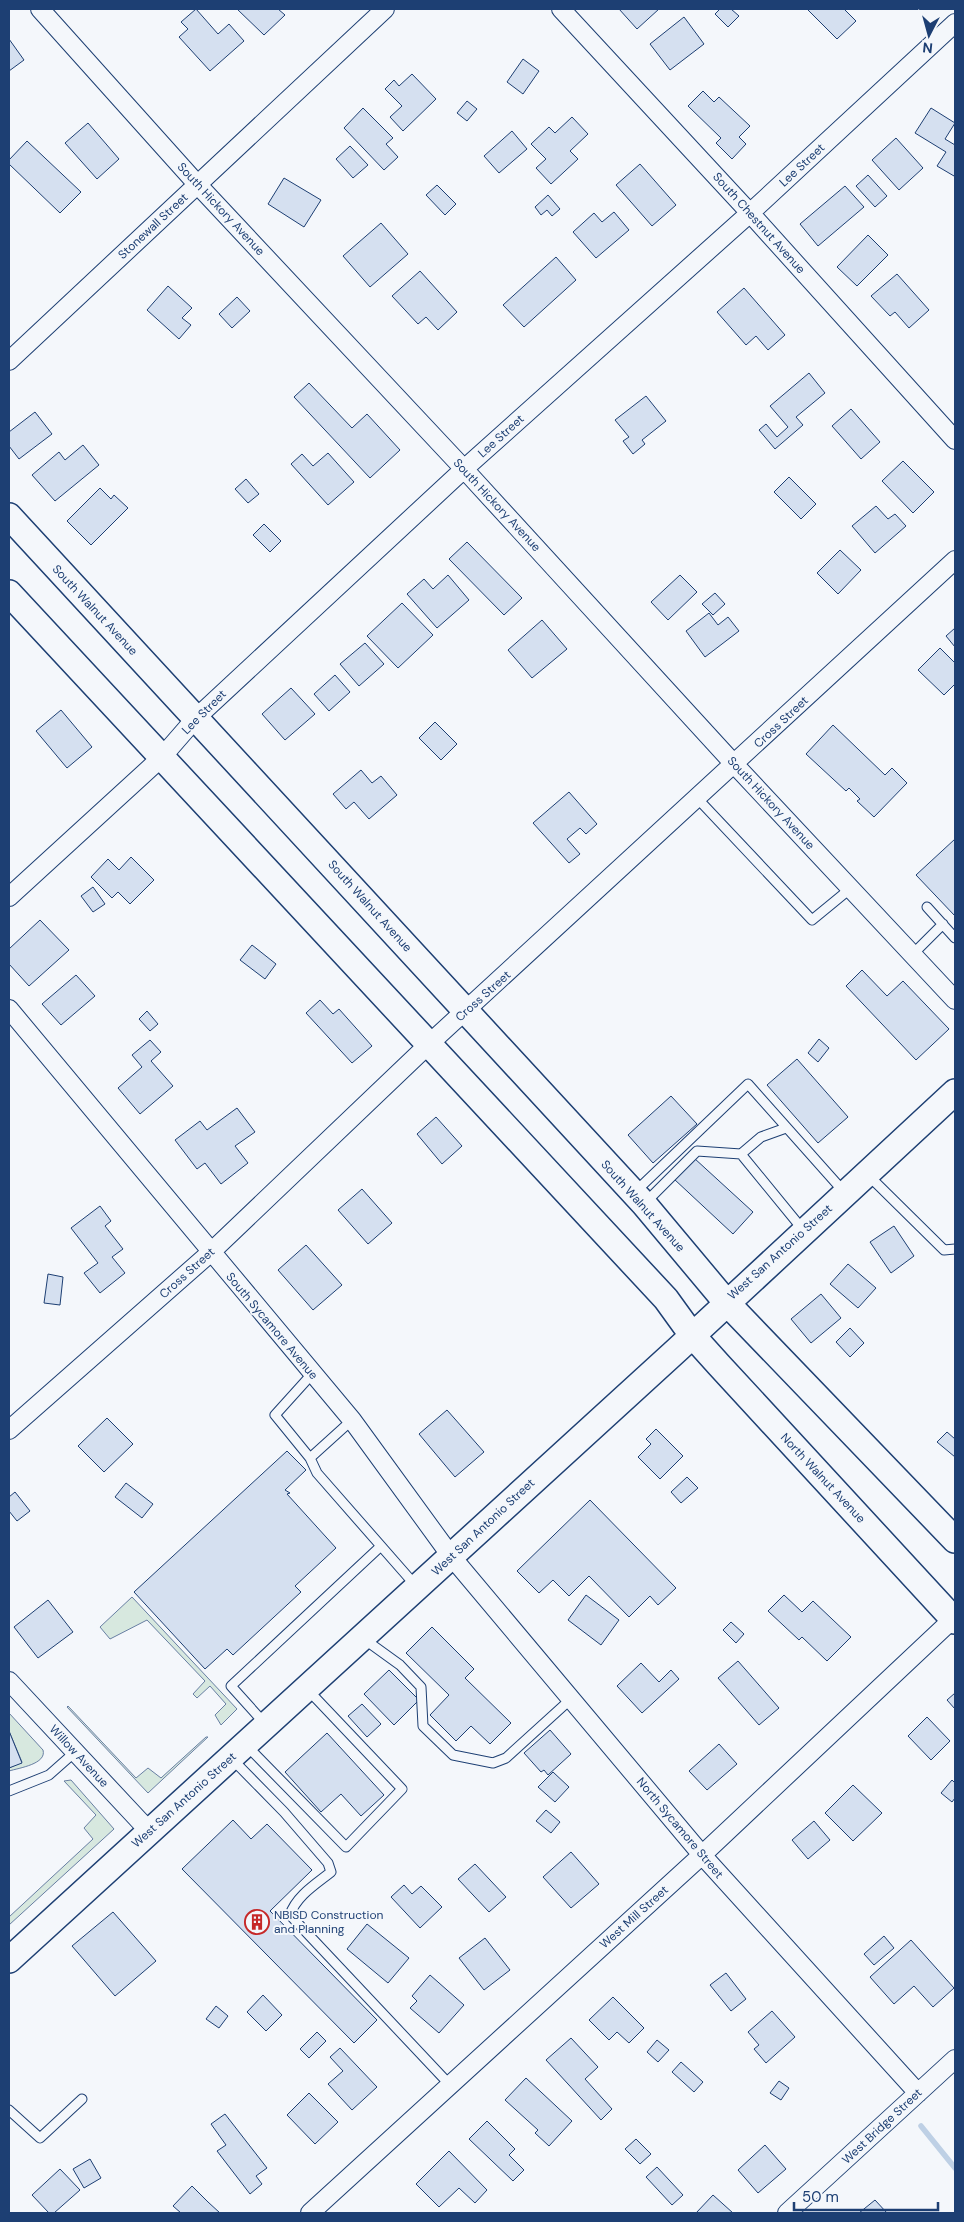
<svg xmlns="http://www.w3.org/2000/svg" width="964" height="2222" font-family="'DM Sans',sans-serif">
<rect width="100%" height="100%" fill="#f4f7fb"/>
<path fill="#d7e8df" stroke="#687fa3" d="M132,1597L237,1709L221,1725L215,1715L226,1704L210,1686L197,1698L193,1694L205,1681L147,1620L110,1639L100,1627Z
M68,1706L136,1778L148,1768L161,1778L206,1737H208L148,1793L67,1707Z
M9,1713L43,1750C47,1764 19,1768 9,1771V1768L22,1762L9,1731Z
M71,1780L114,1829L9,1925V1917L93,1839L84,1828L96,1815L64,1781Z"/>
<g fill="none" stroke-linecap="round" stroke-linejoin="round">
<path stroke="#bed0e5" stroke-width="5.5" d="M921,2126L955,2168"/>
</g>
<path fill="#d5e0f0" stroke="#1d3f73" d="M196,9L218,34L229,24L244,41L210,71L179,37L188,29L181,22Z
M237,9H278L285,15L264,35Z
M619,9H659L637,29Z
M720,9H731L739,16L728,27L715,14Z
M807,9H844L856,21L837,39Z
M684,17L704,44L670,70L650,44Z
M9,39L24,60L9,71Z
M523,59L539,71L523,94L507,82Z
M412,74L436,99L403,131L390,117L402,106L385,89L394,80L399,86Z
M703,91L714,102L719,97L750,126L739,137L746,144L732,159L716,143L721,138L688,106Z
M467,101L477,109L467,121L457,113Z
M363,108L393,138L386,144L398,157L384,170L344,128Z
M931,108L955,123L945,139L955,145V174L954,176L937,166L946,152L915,133Z
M572,117L588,134L570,151L578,159L551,184L536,168L546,159L531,144L549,127L555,133Z
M88,123L119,159L97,179L65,143Z
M512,131L527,149L499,173L484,156Z
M896,138L923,168L899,190L872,160Z
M27,141L81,192L60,213L9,164V160Z
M350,146L368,165L353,178L336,159Z
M640,164L676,205L652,226L616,185Z
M868,175L887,196L875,207L856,186Z
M284,178L321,200L304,227L268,204Z
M437,185L456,204L445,215L426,195Z
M845,186L864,207L818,246L800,224Z
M548,195L560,209L552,216L547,210L541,215L535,207Z
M614,212L629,230L596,258L573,232L594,213L602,222Z
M381,223L408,254L370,287L343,256Z
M868,235L888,255L857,286L837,267Z
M556,257L576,280L524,327L503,305Z
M420,271L457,312L438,330L426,317L418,324L392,296Z
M897,274L929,310L909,328L895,312L890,316L871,296Z
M168,286L192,308L182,318L191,325L179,339L147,310Z
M744,288L785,335L768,350L756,336L746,345L717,312Z
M237,297L250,311L232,328L219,314Z
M809,373L825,393L796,417L803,425L775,449L759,430L766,424L777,437L788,427L770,406Z
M309,383L352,428L367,414L400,450L370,478L294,397Z
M646,396L666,421L642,440L645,444L633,454L623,441L629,437L615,420Z
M851,409L880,442L861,459L832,426Z
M35,412L52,434L19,459L9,446V432Z
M83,445L99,465L55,501L32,475L59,452L65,460Z
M328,453L354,482L328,505L291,464L302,454L313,466Z
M903,461L934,492L913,513L882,481Z
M789,477L816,504L801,519L774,492Z
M246,479L259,494L248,503L235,489Z
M100,488L111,499L114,495L128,508L91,545L67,521Z
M876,506L888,519L895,514L906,526L875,553L852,526Z
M264,524L281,541L270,552L253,535Z
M467,542L522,598L504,615L449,559Z
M840,550L861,570L838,594L817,573Z
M448,575L469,600L437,628L407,594L424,579L433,589Z
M680,575L697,592L668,620L651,602Z
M715,593L725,604L713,615L702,604Z
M402,603L433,635L398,668L367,636Z
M709,613L718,625L728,617L739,631L705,657L686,631Z
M542,620L567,649L532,678L508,650Z
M955,628V647L946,636Z
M365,643L384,664L359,686L340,664Z
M940,648L955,663V684L944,695L918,670Z
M335,675L350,692L329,711L314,694Z
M291,688L315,714L285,740L262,714Z
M61,710L92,747L67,768L36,731Z
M435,722L457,744L441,760L419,738Z
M833,725L885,775L892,768L907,783L874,817L857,801L860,799L849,788L846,791L806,754Z
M361,770L372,783L381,776L397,795L369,819L354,802L346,809L333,794Z
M569,792L597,824L586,834L580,828L567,839L580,854L569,863L533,823Z
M955,839V916L916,875Z
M131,857L154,880L130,904L118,892L112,898L91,877L108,859L119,870Z
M93,887L105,904L93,912L81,896Z
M40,920L69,950L29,986L9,964V949Z
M252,945L276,964L265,979L240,960Z
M862,970L887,996L903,981L949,1029L916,1060L846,986Z
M76,975L95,996L61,1025L42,1004Z
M320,1000L333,1014L339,1009L372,1046L352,1063L306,1013Z
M147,1011L158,1024L150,1031L139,1019Z
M819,1039L829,1048L818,1062L808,1053Z
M150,1040L161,1052L151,1061L173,1086L140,1114L118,1088L142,1067L132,1055Z
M797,1059L848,1117L818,1143L767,1085Z
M671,1096L697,1124L653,1163L628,1135Z
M237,1108L255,1132L235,1146L248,1163L221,1184L205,1163L197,1169L175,1140L200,1121L207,1130Z
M436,1117L462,1146L442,1164L417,1134Z
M694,1158L753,1212L733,1234L674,1179Z
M362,1189L392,1223L368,1244L338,1210Z
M100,1206L111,1221L105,1226L123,1249L112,1257L125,1273L100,1293L84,1273L98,1263L71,1228Z
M894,1226L914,1256L891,1273L870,1242Z
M306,1245L342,1285L313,1310L278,1270Z
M848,1264L876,1288L858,1308L830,1284Z
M48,1274L63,1277L60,1305L44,1303Z
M821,1294L841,1318L811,1343L791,1319Z
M850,1328L864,1343L850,1357L836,1342Z
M447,1410L484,1452L455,1477L419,1434Z
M107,1418L133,1444L104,1472L78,1446Z
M656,1429L683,1456L660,1479L638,1457L651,1444L646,1439Z
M947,1432L955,1439V1457L937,1442Z
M287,1451L306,1470L285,1490L290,1493L287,1494L336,1548L295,1586L301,1592L233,1655L227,1649L205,1669L134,1592Z
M687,1477L698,1488L681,1503L671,1492Z
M126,1483L153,1504L142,1518L115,1497Z
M15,1492L30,1511L17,1521L9,1511V1497Z
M590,1500L676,1588L658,1605L650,1596L629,1617L589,1576L569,1596L553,1580L539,1593L517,1571Z
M586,1595L619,1620L601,1645L568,1620Z
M784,1595L802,1612L813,1601L851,1637L827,1661L802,1637L799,1640L768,1611Z
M48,1600L73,1632L38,1658L14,1627Z
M731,1622L744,1634L736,1643L723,1630Z
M432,1627L474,1669L465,1678L511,1723L490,1744L471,1726L456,1741L430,1715L449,1695L406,1653Z
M738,1661L779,1708L759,1725L718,1678Z
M641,1663L659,1682L671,1670L679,1679L642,1713L617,1686Z
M389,1670L419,1700L394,1725L364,1694Z
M955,1693V1709L947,1700Z
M362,1704L381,1724L367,1737L348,1716Z
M927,1717L950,1741L931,1760L908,1736Z
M550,1730L571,1754L548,1775L544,1770L541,1772L524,1753Z
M9,1731L22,1763L9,1768Z
M327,1733L384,1795L361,1816L341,1794L321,1812L285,1772Z
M719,1744L737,1764L707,1790L689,1771Z
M553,1772L569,1787L555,1802L538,1787Z
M952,1780L955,1783V1798L952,1802L941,1793Z
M853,1785L882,1813L853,1841L825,1813Z
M546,1810L560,1822L551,1833L536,1821Z
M233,1820L251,1839L267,1824L312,1870L270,1911L377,2020L354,2043L182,1869Z
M814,1821L830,1840L808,1859L792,1840Z
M571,1852L599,1884L571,1908L543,1877Z
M475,1864L506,1897L489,1912L458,1879Z
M404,1885L412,1894L421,1886L442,1907L420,1928L391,1897Z
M113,1912L156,1961L115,1996L72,1946Z
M367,1924L409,1958L388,1983L347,1949Z
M884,1936L894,1948L874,1965L864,1954Z
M485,1938L510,1970L484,1990L459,1958Z
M911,1940L954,1988L933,2007L914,1986L894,2004L870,1977Z
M726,1973L746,1999L731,2011L710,1985Z
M430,1975L464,2005L439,2033L410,2008L417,2001L412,1996Z
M263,1995L282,2015L266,2031L247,2012Z
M613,1997L644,2028L629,2043L617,2032L609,2040L589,2020Z
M216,2006L228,2016L219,2028L206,2019Z
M772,2011L795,2037L766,2063L754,2049L759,2045L748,2032Z
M317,2032L326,2041L309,2058L300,2049Z
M571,2038L598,2067L585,2079L612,2109L601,2120L546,2060Z
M657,2040L669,2050L658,2062L647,2052Z
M340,2048L377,2087L352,2110L328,2084L343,2071L330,2057Z
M681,2062L703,2082L694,2092L672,2072Z
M526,2078L572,2121L549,2146L535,2133L538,2130L505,2100Z
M779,2081L789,2088L781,2100L770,2093Z
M309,2093L338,2122L315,2144L287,2115Z
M225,2114L267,2168L256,2176L262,2184L250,2194L217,2151L226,2145L211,2124Z
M487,2121L515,2149L509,2155L524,2170L513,2181L469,2139Z
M636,2139L651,2154L640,2164L625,2149Z
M765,2145L786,2169L758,2193L738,2170Z
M449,2151L487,2190L475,2203L459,2188L439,2207L416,2184Z
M90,2159L101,2178L84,2188L73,2169Z
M657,2167L683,2195L672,2205L646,2177Z
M60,2169L80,2190L54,2213H49L32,2195Z
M192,2186L208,2202L220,2213H181L173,2206Z
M713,2195L733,2213H696Z
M875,2200L887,2213H859Z"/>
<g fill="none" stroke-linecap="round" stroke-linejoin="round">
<defs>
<path id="service" d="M697,798L812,920L851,888
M927,907L955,938
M913,954L943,924
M741,1154L761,1137L786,1128
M868,1175L944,1250L955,1249
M635,1192L748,1084L845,1193
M645,1203L697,1151L741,1154L804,1231
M312,1374L275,1415L310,1458L317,1473L416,1586
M310,1458L352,1420
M364,1639L400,1665L421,1687L423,1726L453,1755L493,1763L506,1758L572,1698
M266,1725L231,1686L381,1546
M247,1746L346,1847L402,1789L308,1690
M232,1759L284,1812L328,1863L331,1872C316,1884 296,1896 290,1915L450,2085
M9,1791L49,1775L75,1752
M9,2110L40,2138L82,2099"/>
<path id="minor" d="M40,9L197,184L464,469L735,765L955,1000
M561,9L750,213L955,440
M9,361L385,9
M9,897L162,757L195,719L464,469L750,213L955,23
M9,1009L352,1420L451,1556L702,1855L918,2093
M9,1430L210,1253L429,1044L955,560
M9,1681L149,1831
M310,2213L702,1855L955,1617
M787,2213L955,2059"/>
<path id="secondary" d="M9,516L644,1204L726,1302L955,1540
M9,593L666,1299L692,1335L719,1365L955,1621
M9,1960L678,1349L955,1092"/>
</defs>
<use href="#service" stroke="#1d3f73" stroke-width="11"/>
<use href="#minor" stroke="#1d3f73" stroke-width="20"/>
<use href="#secondary" stroke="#1d3f73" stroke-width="28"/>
<use href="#service" stroke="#f4f7fb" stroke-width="9"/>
<use href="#minor" stroke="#f4f7fb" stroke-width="18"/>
<use href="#secondary" stroke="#f4f7fb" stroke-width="25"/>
</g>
<defs>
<symbol id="building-ring" viewBox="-11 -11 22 22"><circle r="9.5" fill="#f4f7fb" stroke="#c62828" stroke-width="1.5"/><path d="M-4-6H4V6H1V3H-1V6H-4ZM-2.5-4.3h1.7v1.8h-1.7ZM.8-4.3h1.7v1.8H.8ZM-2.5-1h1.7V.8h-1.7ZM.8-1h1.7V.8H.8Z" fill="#c62828"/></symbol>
</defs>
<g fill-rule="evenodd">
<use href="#building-ring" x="243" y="1908" width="28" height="28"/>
</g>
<g text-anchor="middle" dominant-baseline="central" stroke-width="4" stroke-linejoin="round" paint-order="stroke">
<g font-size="12" fill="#1d3f73" stroke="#f4f7fb">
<text transform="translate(802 165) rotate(-43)">Lee Street</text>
<text transform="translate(221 209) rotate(47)">South Hickory Avenue</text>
<text transform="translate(759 223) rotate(48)">South Chestnut Avenue</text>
<text transform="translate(153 226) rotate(-43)">Stonewall Street</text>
<text transform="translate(501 436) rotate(-42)">Lee Street</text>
<text transform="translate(497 505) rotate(47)">South Hickory Avenue</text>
<text transform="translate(95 610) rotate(47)">South Walnut Avenue</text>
<text transform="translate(204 712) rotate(-45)">Lee Street</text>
<text transform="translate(781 722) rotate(-43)">Cross Street</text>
<text transform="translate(771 803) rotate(47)">South Hickory Avenue</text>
<text transform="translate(370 906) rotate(48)">South Walnut Avenue</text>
<text transform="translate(483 996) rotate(-42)">Cross Street</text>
<text transform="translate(643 1206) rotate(48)">South Walnut Avenue</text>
<text transform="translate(780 1252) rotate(-42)">West San Antonio Street</text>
<text transform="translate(187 1273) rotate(-42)">Cross Street</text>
<text transform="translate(272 1326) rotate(50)">South Sycamore Avenue</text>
<text transform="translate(823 1478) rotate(47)">North Walnut Avenue</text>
<text transform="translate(483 1527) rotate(-43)">West San Antonio Street</text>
<text transform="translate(79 1756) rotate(47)">Willow Avenue</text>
<text transform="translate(184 1800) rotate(-42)">West San Antonio Street</text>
<text transform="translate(680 1828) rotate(50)">North Sycamore Street</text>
<text transform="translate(634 1917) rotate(-42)">West Mill Street</text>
<text transform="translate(882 2126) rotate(-43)">West Bridge Street</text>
</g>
<g font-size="12" fill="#1d3f73" stroke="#f4f7fb" text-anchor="start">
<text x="274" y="1915">NBISD Construction<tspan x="274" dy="14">and Planning</tspan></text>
</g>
</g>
<rect width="964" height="2222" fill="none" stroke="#1d3f73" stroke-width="20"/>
<g transform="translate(929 35) rotate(186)" stroke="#f4f7fb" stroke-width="4" paint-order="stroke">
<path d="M0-4L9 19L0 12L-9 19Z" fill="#1d3f73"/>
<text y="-8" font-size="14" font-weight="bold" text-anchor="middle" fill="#1d3f73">N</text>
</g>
<path d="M794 2202v8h144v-8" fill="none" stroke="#1d3f73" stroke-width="2.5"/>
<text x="802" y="2202" font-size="15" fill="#1d3f73" stroke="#f4f7fb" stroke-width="4" paint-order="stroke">50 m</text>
</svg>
